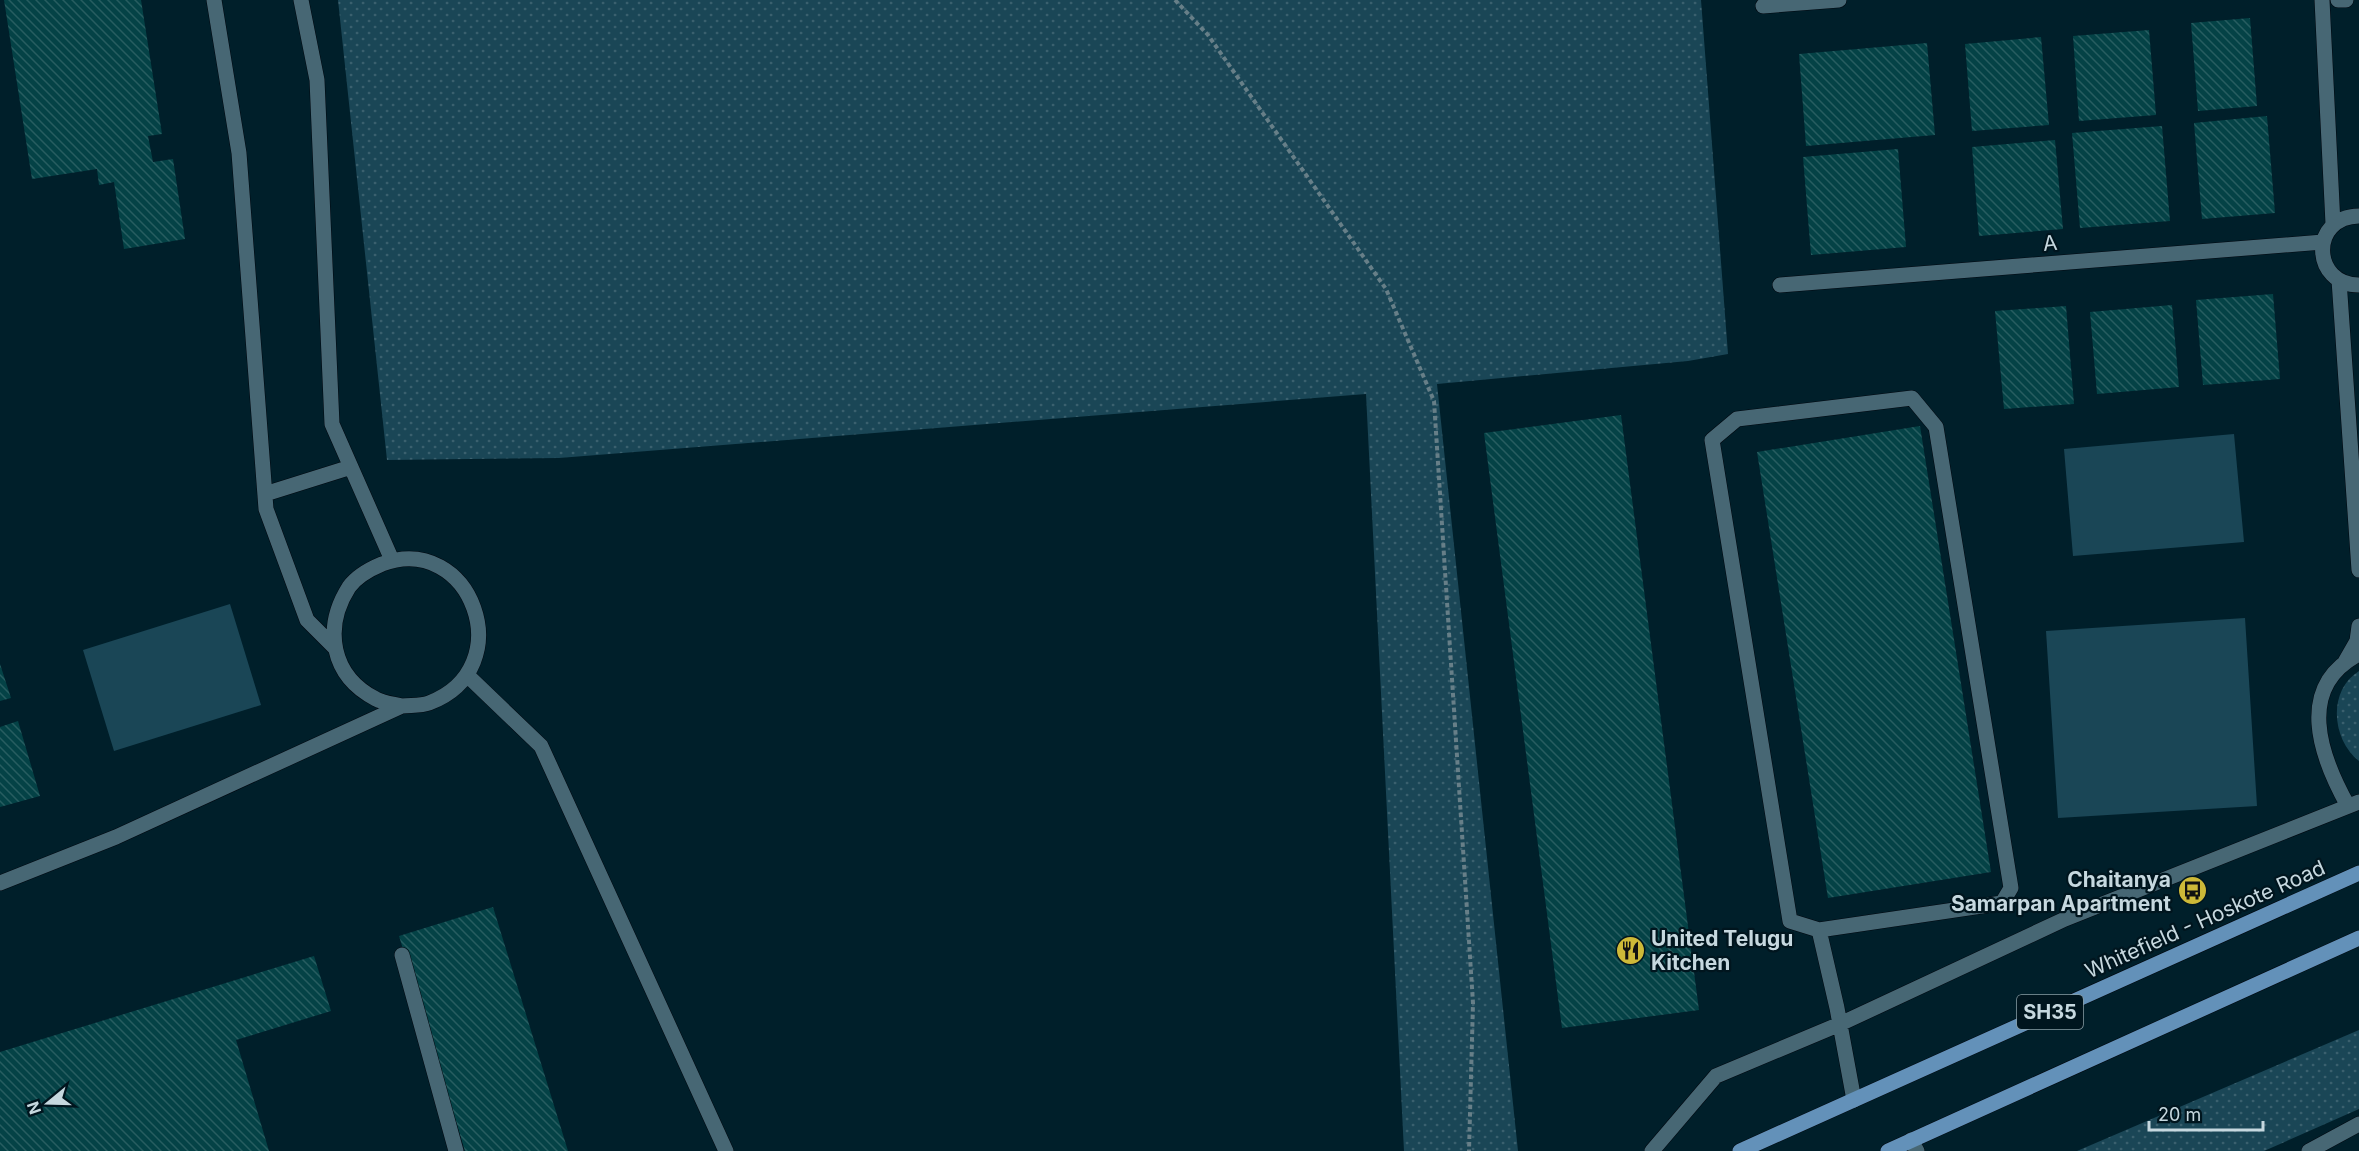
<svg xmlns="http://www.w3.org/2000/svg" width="2359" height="1151" font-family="Inter,sans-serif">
<defs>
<pattern id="grass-dots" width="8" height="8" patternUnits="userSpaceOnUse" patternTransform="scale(1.5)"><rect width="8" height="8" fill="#1a4656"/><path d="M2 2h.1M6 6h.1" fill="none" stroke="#3a606e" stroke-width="1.8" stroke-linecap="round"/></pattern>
<pattern id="building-back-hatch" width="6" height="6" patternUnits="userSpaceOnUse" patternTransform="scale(1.5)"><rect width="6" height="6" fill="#044246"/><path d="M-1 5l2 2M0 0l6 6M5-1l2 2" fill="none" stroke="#275d60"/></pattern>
</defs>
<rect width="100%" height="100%" fill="#001f2a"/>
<path fill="url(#grass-dots)" d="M338,0H1701L1728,354L1688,361L1437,384L1518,1151H1404L1366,394L559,458L387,460Z
M2359,671V761C2332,740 2327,691 2359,671Z
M2359,1030V1109L2264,1151H2077Z"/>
<path fill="#1a4656" d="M2234,434L2244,542L2073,556L2064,449Z
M230,604L261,705L114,751L83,650Z
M2245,618L2257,806L2058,818L2046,631Z"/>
<path fill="url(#building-back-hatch)" d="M4,0H141L162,134L148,136L153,162L173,159L185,239L124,249L114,182L99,185L97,169L32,179Z
M2250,18L2257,106L2198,111L2191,23Z
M2149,30L2156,115L2079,121L2073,36Z
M2041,37L2049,125L1972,131L1965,44Z
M1927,43L1935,135L1806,146L1799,54Z
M2267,116L2275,213L2202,219L2194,123Z
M2162,126L2170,221L2080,228L2072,133Z
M2055,140L2063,229L1979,236L1972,147Z
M1898,149L1906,247L1811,255L1803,157Z
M2273,294L2280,379L2203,385L2196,300Z
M2172,305L2179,387L2097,394L2090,312Z
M2066,306L2074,404L2004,409L1995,311Z
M1621,415L1699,1010L1562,1028L1484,433Z
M1920,426L1991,872L1828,898L1757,452Z
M0,664L11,698L0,701Z
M18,721L40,796L0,807V727Z
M493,907L568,1151H465L399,936Z
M314,956L331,1011L236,1040L269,1151H0V1052Z"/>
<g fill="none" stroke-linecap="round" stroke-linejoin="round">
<defs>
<path id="minor" d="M214,0L239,153L266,509L307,620L335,648
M301,0L317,80L332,424L392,560
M2322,0L2333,224
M2338,0H2346
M1763,6L1839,0
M2359,216C2309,217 2312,285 2359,285
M2339,280L2359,570
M1780,285L2323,242
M265,494L351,467
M2345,662L2357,641L2359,626
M467,675L541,746L726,1151
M2348,806C2320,756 2295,687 2359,654
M0,883L116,837L402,706C411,705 421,706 429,703C522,668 471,531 382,564C370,569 357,576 349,587C323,628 331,676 376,699C383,703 394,704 402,706
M1819,930L1790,921L1712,440L1737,419L1912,398L1936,427L2011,888L2002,903L1819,930L1837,1008L1854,1100
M402,955L456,1151
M1911,1140L1917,1151
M1652,1151L1716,1076L1840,1024L2065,919L2359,802
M2309,1151L2359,1124"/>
<path id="major" d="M1740,1151L2359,873
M1888,1151L2359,938"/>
</defs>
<use href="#minor" stroke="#000810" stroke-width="16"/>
<use href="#major" stroke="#000810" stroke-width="16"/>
<path stroke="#677f88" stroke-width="4" stroke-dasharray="4.5 3" stroke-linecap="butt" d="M1175,0L1208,35L1386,289L1434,401L1473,1003L1469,1151"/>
<use href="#minor" stroke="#476774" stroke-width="15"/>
<use href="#major" stroke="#6391b9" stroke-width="15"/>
</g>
<defs>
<symbol id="bus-disc" viewBox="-11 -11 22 22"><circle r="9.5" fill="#cdb938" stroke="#00151e"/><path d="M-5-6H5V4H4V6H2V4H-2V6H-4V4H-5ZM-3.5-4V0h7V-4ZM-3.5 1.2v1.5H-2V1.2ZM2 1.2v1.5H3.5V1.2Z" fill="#111"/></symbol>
<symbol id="restaurant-disc" viewBox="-11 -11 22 22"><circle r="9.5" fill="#cdb938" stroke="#00151e"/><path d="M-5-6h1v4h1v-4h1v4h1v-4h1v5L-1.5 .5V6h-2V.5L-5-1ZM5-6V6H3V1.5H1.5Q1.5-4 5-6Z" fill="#111"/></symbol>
</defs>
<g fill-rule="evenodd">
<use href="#bus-disc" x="2176" y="874" width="33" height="33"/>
<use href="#restaurant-disc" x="1614" y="934" width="33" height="33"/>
</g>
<g text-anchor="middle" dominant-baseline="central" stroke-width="4.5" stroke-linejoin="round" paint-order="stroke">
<rect fill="#00151e" stroke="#8b9ea5" stroke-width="1.5" x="2017" y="995" width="66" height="34" rx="4.5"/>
<g font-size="20" font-weight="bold" fill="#c6d8df">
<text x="2050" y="1012">SH35</text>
</g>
<g font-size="21" fill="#c6d8df" stroke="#00151e">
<text transform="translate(2050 243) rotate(-5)">A</text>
<text transform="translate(2205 919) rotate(-24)">Whitefield - Hoskote Road</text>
</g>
<g font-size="21" font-weight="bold" fill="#c6d8df" stroke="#00151e" text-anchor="end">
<text x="2171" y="879">Chaitanya<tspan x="2171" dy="24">Samarpan Apartment</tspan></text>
<text x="1651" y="938" text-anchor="start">United Telugu<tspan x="1651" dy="24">Kitchen</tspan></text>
</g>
</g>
<g transform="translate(48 1103) rotate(251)" stroke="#00151e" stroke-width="4.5" paint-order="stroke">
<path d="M0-4.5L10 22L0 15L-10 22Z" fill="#c6d8df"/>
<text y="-9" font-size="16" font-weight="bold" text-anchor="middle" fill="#c6d8df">N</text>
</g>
<path d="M2149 1121v9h114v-9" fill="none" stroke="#c6d8df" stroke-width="3"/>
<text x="2158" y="1121" font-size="18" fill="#c6d8df" stroke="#00151e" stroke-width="4.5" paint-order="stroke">20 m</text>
</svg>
